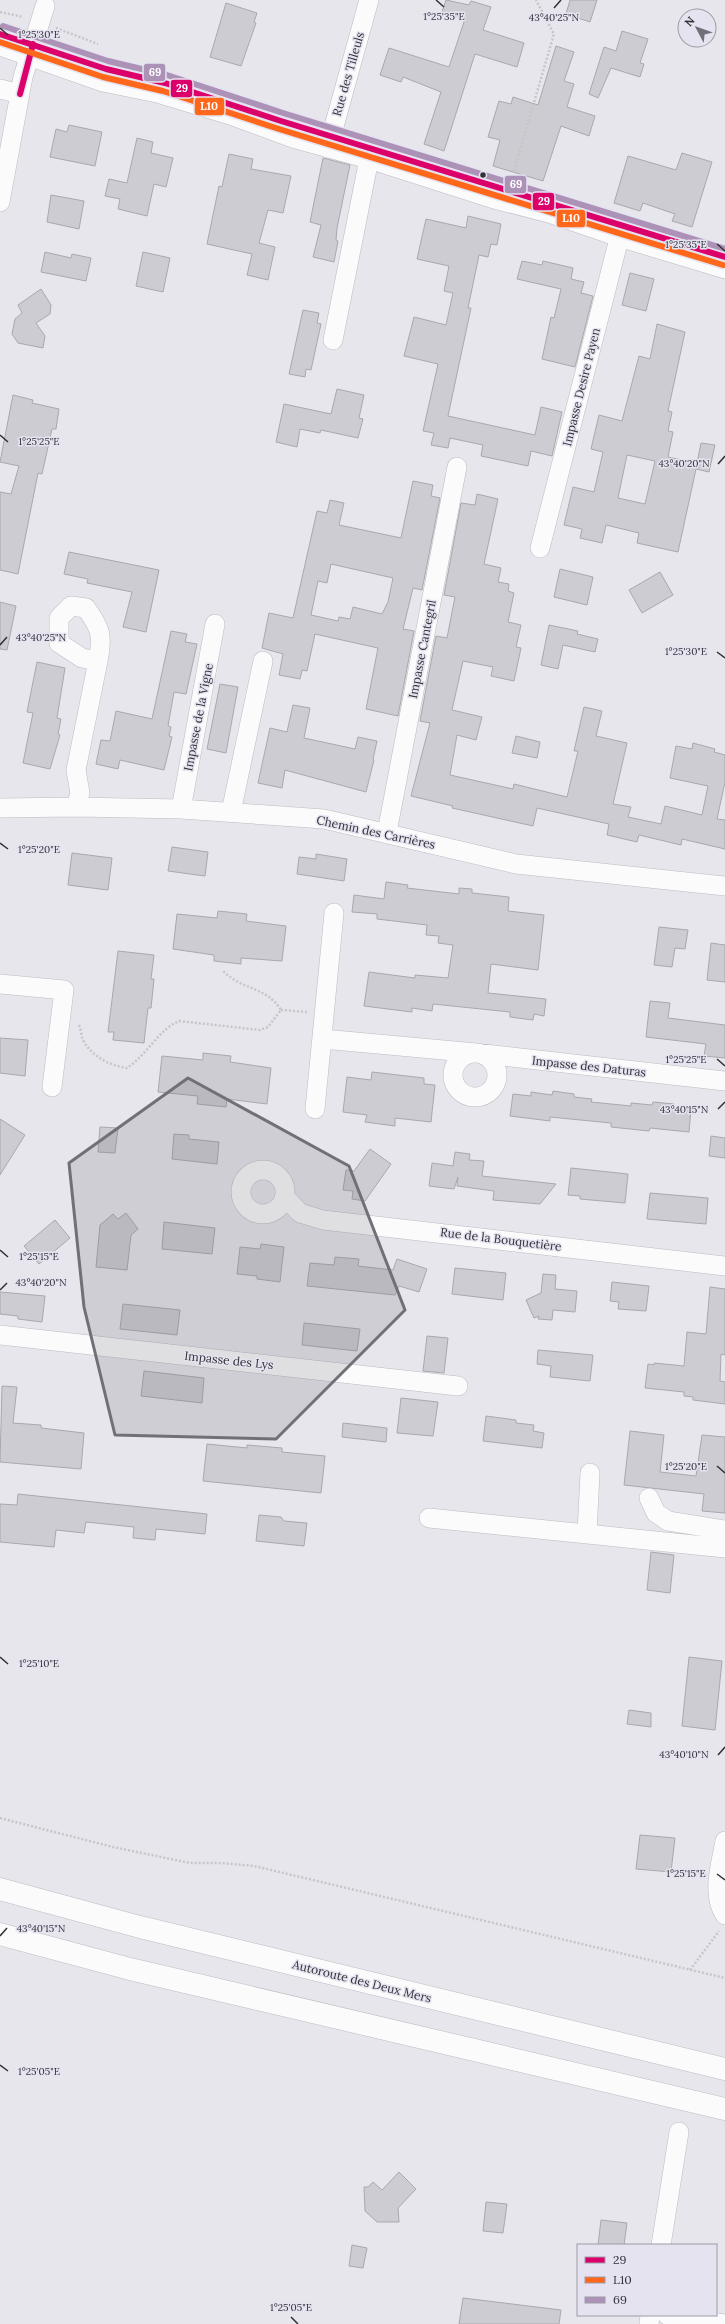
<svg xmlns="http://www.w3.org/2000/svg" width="725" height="2324" font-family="Lora,serif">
<rect width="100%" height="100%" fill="#e7e6ed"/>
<path fill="#ccccd2" stroke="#a9a8ae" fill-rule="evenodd" d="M446,0L469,5L471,1L491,7L483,30L524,43L517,67L475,54L444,151L424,144L441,92L403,77L401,82L380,75L389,48L449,67L465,19L442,12Z
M570,0H597L590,22L566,14Z
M226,3L257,13L254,22L256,23L241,66L210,57Z
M622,31L648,39L640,63L644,64L640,77L611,68L598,98L589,94L604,47L616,51Z
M556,46L574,52L564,81L574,84L567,107L595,116L589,136L561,126L543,181L493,166L500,140L488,137L499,101L511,104L513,97L538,105Z
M69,125L102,132L95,166L50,157L56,129L67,132Z
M137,138L153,142L151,153L173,158L166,187L154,184L147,216L118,209L120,199L105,196L109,179L127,183Z
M682,153L712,162L692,227L672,221L675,214L643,203L640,211L614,203L628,156L676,170Z
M229,154L253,159L251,169L291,176L283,213L268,210L259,243L275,247L268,280L247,275L252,254L207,244L219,186L222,187Z
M323,158L350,165L337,228L336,240L338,241L334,262L313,257L321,225L310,222Z
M51,195L84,201L79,229L47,222Z
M468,216L501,224L497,245L491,244L488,257L479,255L468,308H471L448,416L535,435L541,407L562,412L552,456L531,451L528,466L481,456L483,445L450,438L448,448L431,445L434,433L423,431L438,364L404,356L414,317L446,325L453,293L444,291L449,266L417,259L426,219L466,228Z
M45,252L71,258L72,254L91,258L86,281L41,272Z
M143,252L170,258L163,292L136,286Z
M522,261L542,265L543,261L573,268L571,279L584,282L581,293L593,296L575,367L542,359L551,317L554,318L561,289L517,279Z
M630,273L654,279L646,311L622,305Z
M41,289L51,305L50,314L36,323L45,336L43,348L18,343L12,334L15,319L22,313L18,305Z
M303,310L319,313L317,323L321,324L311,370L306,369L305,377L289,374Z
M657,324L685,332L668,411L672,412L668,431L673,432L668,457L697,463L701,443L715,445L709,472L696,469L678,552L637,543L639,533L606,525L602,543L580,538L582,529L564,525L573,487L594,492L603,452L591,449L599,415L622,421L639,356L650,359ZM627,455L655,461L645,504L618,498Z
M337,389L364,395L359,418L363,419L358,438L321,430L320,433L300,429L297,447L276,442L284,404L331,414Z
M13,395L33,400L32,403L59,409L56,429H52L42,474L38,473L18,574L0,570V492L11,494L19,466L0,462Z
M413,481L433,485L431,496L440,498L422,590L413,588L403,629L414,631L398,716L366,709L378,648L315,634L307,671L302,670L300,679L279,675L283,654L262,648L269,613L293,618L317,511L327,513L330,500L344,503L339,525L401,538ZM331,564L393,578L388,602L382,614L353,607L350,619L339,617L338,621L311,615L318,581L327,583Z
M477,494L498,499L484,564L501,568L498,582L509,584L508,591L514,593L508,622L521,625L516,647L521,648L514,681L491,676L493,667L463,661L452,710L482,717L476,740L457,735L450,775L513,789L514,784L567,797L578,751H574L584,707L602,711L596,736L627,743L613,804L631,807L628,817L661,824L665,806L702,815L708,786L670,778L676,746L692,749L693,743L715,749L714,752L725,755V782L717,819L725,820V849L682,839L681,845L639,835L637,842L607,835L609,824L537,808L533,826L452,808L453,806L411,796L430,723L420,721L436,636L447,638L455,597L444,595L461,503L475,505Z
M69,552L159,570L146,632L123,627L132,592L87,583L88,579L64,574Z
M560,569L593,577L587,605L554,597Z
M660,572L673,595L642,613L629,590Z
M0,602L16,606L7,650L0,649Z
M549,625L578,631L577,634L598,639L595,652L563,645L558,669L541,665Z
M171,631L187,634L185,642L197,644L186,694L174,692L168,726L171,727L169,736L172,737L164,770L120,760L118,769L96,764L101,740L110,741L116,711L152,719Z
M37,662L65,668L57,718L61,719L58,734L60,735L50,769L23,763L33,713L27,712Z
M220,684L238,687L226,753L207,749Z
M293,705L310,708L304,738L355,749L358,737L377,741L373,759L374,760L366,792L285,770L282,788L258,783L270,728L287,732Z
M516,736L540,742L537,758L512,753Z
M172,847L208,852L205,876L168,871Z
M72,853L112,858L108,890L68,885Z
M316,854L347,859L344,881L297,874L299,857L316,859Z
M386,882L408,885L407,888L459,894V888L472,889V893L509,897L508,911L544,915L538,970L491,964L488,993L546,999L544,1016L534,1014L533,1020L510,1017V1012L433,1004L432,1011L412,1008V1012L364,1006L369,972L415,978V975L448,978L453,945L438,943L439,936L426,935L427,925L377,919V914L352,912L354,895L384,899Z
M218,911L247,914L246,921L286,926L282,961L241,958V964L214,961V955L173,949L177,914L217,918Z
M659,927L688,930L685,949L675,948L672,967L654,965Z
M711,943L725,945V982L707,980Z
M118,951L154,955L151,979H154L151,1008H148L144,1043L113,1040L114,1032H108Z
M650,1001L670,1003L668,1018L725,1025V1058L704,1056L706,1044L646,1037Z
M0,1038L28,1040L25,1076L0,1073Z
M203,1053L231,1056L230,1062L271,1068L267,1104L227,1099L226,1107L197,1104L198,1096L158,1092L162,1056L203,1060Z
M372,1072L424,1078V1084L435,1085L431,1122L395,1118V1126L365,1122L367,1115L343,1112L347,1077L371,1080Z
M553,1091L574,1094V1097L592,1099L591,1102L631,1106V1103L652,1105L653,1102L674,1104L673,1107L691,1109L689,1132L650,1128L649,1131L611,1127V1123L550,1117V1121L510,1116L513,1094L531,1096V1092L552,1095Z
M0,1119L25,1135L0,1175Z
M100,1127L118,1128L115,1153L98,1152Z
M174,1134L189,1135V1139L219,1142L217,1164L172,1159Z
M711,1136L725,1138V1158L709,1156Z
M370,1149L391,1164L365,1201L352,1199L353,1191L343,1190L346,1170L354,1171Z
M455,1152L470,1154L469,1160L484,1161L482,1176L556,1184L540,1204L493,1200L494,1191L457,1186L458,1177L454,1189L429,1186L432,1163L453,1166Z
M571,1168L628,1174L625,1203L580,1199V1196L568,1195Z
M650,1193L708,1198L706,1224L647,1219Z
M126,1213L138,1229L131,1235L127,1270L96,1267L100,1225L113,1214L118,1219Z
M55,1220L70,1238L39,1264L24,1246Z
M164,1222L215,1228L212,1254L162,1249Z
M261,1244L284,1247L280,1282L257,1279V1276L237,1274L240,1247L260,1249Z
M335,1257L359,1259L358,1266L393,1270L397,1259L427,1269L419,1292L399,1286L395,1295L307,1286L310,1263L334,1265Z
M455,1268L506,1273L503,1300L452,1294Z
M543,1274L556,1275L555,1289L577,1291L575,1312L553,1310L552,1320L538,1319L539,1316L534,1318L526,1300L541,1293Z
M612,1282L649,1286L646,1311L618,1309L619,1302L610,1301Z
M710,1287L725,1289V1355L721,1354L720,1381L725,1382V1404L693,1400V1397L684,1396V1392L645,1388L648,1364L654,1365V1363L684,1366L687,1332L706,1334Z
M0,1292L45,1296L42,1322L18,1319V1316L0,1314Z
M123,1304L180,1310L177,1335L120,1329Z
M304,1323L360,1329L357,1351L302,1345Z
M427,1336L448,1338L444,1373L423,1371Z
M538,1350L593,1355L590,1381L550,1377L551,1366L537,1364Z
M144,1371L204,1378L202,1403L141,1396Z
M2,1386L17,1387L13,1423L41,1425V1428L84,1433L81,1469L0,1462Z
M401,1398L438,1402L433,1436L397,1433Z
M486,1416L516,1420V1423L534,1425L533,1431L544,1433L542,1448L483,1441Z
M343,1423L387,1428L386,1442L342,1437Z
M630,1431L664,1435L660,1472L696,1476L702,1435L725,1437V1513L702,1511L704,1494L624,1485Z
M207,1444L247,1448V1445L282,1448V1452L325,1456L321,1493L203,1481Z
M18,1494L207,1514L205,1534L156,1529L155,1540L133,1538L134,1527L86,1522L84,1533L56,1530L54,1547L0,1542V1504L17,1505Z
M259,1515L281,1517L284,1521L307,1523L304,1546L256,1541Z
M651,1552L674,1555L670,1593L647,1590Z
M689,1657L722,1661L715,1730L682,1726Z
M629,1710L651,1713V1727L627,1724Z
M640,1835L675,1838L671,1872L636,1869Z
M399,2172L416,2189L398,2208L399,2222H377L365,2211L364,2187H368L373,2182L382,2190Z
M486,2202L507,2204L503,2233L483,2231Z
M601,2220L627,2223L624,2245H598Z
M352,2245L367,2248L363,2268L349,2266Z
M463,2298L561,2310L559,2324H459Z"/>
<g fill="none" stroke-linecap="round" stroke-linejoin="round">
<defs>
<path id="minor" d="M0,46L103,82L157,93L233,116L293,138L369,159L494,199L549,213L619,237L725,269
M0,89L20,94
M328,148L369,0
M0,202L23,77L45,6
M333,340L371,149
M540,548L622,227
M76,807L80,793L76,770L98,661C103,635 101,629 86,608L71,606L59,618V643L82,658L98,661
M0,808L76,807L181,809L324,819L516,864L725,886
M181,809L215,624
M231,812L263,661
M387,832L457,467
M0,984L64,990L52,1087
M323,1039L476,1053L725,1081
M453 1075a22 22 0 1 1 44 0a22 22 0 1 1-44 0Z
M315,1109L334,913
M241 1192a22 22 0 1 1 44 0a22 22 0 1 1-44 0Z
M285,1197L300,1213L323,1220L725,1266
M0,1335L458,1386
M649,1498L656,1513L668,1521L725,1530
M429,1518L725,1548
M587,1534L590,1473
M725,1841C721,1864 711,1894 725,1915
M661,2245L679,2132
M667,2315L724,2324
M649,2324L650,2315"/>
<path id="major" d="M0,34L106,69L165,83L281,121L725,257"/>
<path id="highway" d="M0,1889L140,1927L725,2069
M0,1934L130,1969L725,2109"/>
</defs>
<use href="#minor" stroke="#bcbbc1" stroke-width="20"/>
<use href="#major" stroke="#bcbbc1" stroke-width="23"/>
<use href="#highway" stroke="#bcbbc1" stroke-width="23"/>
<path stroke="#c6c6c8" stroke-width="2.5" stroke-dasharray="2 2" stroke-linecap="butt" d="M0,12L23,17
M56,28L98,44
M514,171L554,34L536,0
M281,1010L307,1012
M79,1025C81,1029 81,1035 83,1040C92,1057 109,1065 127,1068C147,1055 158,1030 179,1021L260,1030L268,1027L281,1010C266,986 243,991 223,971
M0,1818L113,1847L190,1863H221L254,1866L725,1978
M690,1970L719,1931"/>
<use href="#minor" stroke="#fbfbfc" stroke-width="19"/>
<use href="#major" stroke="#fbfbfc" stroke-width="22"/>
<use href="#highway" stroke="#fbfbfc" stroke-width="22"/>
<defs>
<path id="bus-1" d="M0,34L106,69L165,83L281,121L725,257
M20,94L33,44"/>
<path id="bus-2" d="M0,42L103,77L163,91L279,129L723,265"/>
<path id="bus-3" d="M3,26L108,61L167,75L283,113L725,249"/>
</defs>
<use href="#bus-1" stroke="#e5e3f0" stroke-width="9"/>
<use href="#bus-2" stroke="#e5e3f0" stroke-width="9"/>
<use href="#bus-3" stroke="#e5e3f0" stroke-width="9"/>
<use href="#bus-1" stroke="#dc006b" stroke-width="6"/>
<use href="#bus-2" stroke="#ff671b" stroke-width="6"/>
<use href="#bus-3" stroke="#ad92b8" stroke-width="6"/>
</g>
<path fill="#717076" fill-opacity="0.2" stroke="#717076" stroke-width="3" stroke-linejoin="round" d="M188,1078L349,1166L405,1310L276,1439L115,1435L84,1307L69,1163Z"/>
<path fill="none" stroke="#323136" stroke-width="1.5" d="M436,0L444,7M554,8L561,0M0,28L8,35M717,244L725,251M0,435L8,442M718,464L725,456M0,645L7,637M717,652L725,658M0,843L8,849M717,1059L725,1066M718,1109L725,1102M0,1250L8,1257M0,1290L7,1283M717,1466L725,1473M0,1657L8,1664M718,1755L725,1747M717,1874L725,1880M0,1936L7,1928M0,2065L8,2071M291,2317L298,2324"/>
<circle fill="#323136" stroke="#e5e3f0" stroke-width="1.5" cx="483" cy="175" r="3.5"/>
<g text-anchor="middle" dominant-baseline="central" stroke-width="3" stroke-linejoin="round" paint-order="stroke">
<g font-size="12" fill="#323136" stroke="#e5e3f0">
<text transform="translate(348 74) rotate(-74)">Rue des Tilleuls</text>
<text transform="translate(581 387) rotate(-76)">Impasse Desire Payen</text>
<text transform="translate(422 649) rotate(-79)">Impasse Cantegril</text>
<text transform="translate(198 717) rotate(-79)">Impasse de la Vigne</text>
<text transform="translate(376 832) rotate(12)">Chemin des Carrières</text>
<text transform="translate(589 1066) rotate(6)">Impasse des Daturas</text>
<text transform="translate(501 1239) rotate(7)">Rue de la Bouquetière</text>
<text transform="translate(229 1360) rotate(6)">Impasse des Lys</text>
<text transform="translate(362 1981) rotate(14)">Autoroute des Deux Mers</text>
</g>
</g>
<g font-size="10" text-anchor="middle" fill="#323136" stroke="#e5e3f0" stroke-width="3" stroke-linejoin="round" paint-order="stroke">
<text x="444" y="20">1°25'35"E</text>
<text x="554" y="21">43°40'25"N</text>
<text x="39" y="38">1°25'30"E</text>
<text x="686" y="248">1°25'35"E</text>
<text x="39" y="445">1°25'25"E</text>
<text x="684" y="467">43°40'20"N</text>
<text x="41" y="641">43°40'25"N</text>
<text x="686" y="655">1°25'30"E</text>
<text x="39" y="853">1°25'20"E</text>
<text x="686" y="1063">1°25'25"E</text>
<text x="684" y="1113">43°40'15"N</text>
<text x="39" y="1260">1°25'15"E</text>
<text x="41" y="1286">43°40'20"N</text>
<text x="686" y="1470">1°25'20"E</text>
<text x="39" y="1667">1°25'10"E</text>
<text x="684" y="1758">43°40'10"N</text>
<text x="686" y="1877">1°25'15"E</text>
<text x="41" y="1932">43°40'15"N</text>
<text x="39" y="2075">1°25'05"E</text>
<text x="291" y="2311">1°25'05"E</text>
</g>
<g stroke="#e5e3f0" stroke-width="1.5">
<rect x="143" y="63" width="23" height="19" rx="4" fill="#ad92b8"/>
<rect x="170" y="79" width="23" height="19" rx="4" fill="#dc006b"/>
<rect x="194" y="97" width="31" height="19" rx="4" fill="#ff671b"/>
<rect x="504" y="175" width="23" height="19" rx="4" fill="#ad92b8"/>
<rect x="532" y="192" width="23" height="19" rx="4" fill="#dc006b"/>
<rect x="556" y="209" width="30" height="19" rx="4" fill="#ff671b"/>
</g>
<g font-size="11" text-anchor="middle" font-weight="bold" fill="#fff">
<text x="155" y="76">69</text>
<text x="182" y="92">29</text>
<text x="209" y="110">L10</text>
<text x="516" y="188">69</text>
<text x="544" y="205">29</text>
<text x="571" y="222">L10</text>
</g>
<rect x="577" y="2244" width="140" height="72" fill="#e5e3f0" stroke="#9d9ca6"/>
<rect x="585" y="2257" width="20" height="6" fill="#dc006b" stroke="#9d9ca6"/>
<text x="613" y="2264" font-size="12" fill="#323136">29</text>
<rect x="585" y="2277" width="20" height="6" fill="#ff671b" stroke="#9d9ca6"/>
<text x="613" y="2284" font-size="12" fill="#323136">L10</text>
<rect x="585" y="2297" width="20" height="6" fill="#ad92b8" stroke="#9d9ca6"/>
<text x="613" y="2304" font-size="12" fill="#323136">69</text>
<g transform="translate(697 28) rotate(311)"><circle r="19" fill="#e5e3f0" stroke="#9d9ca6"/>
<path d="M0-3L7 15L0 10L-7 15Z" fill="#717076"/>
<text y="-6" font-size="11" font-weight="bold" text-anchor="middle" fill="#323136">N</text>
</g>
</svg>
